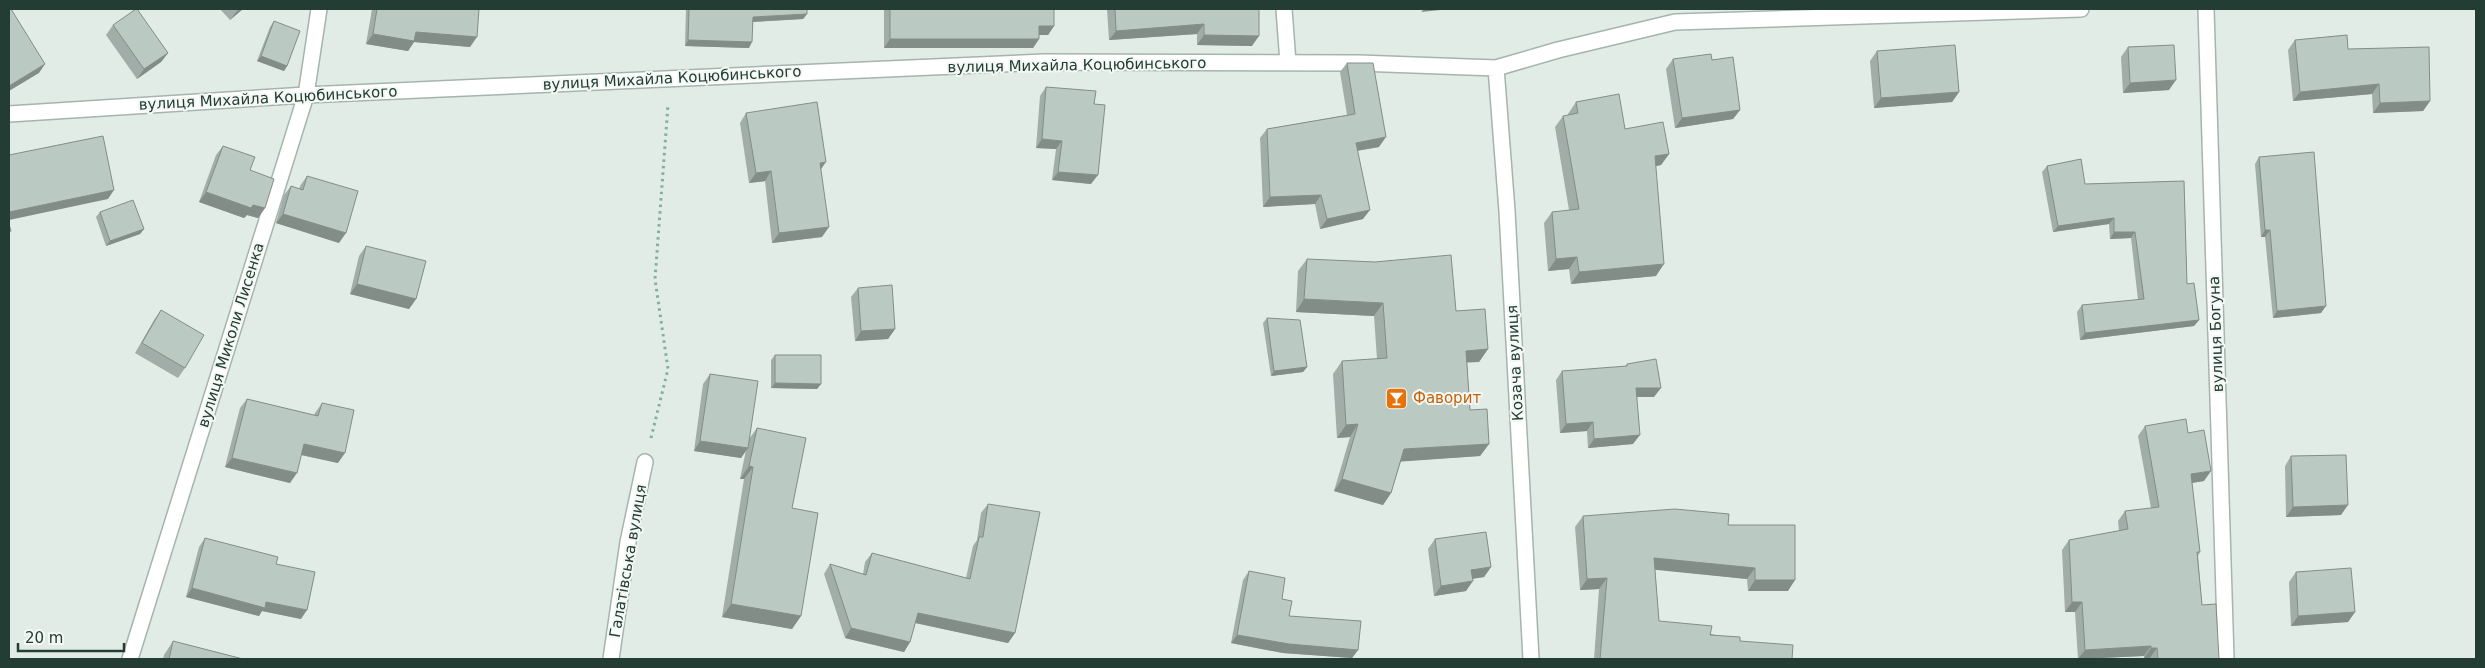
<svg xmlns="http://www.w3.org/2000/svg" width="2485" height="668" font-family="'DejaVu Sans',sans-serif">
<rect width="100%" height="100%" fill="#e2ece7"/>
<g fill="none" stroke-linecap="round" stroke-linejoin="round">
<defs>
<path id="street" d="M1284,9L1288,63
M2206,9L2226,659
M1496,68L1507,211L1531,659
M9,114L306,95L1044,62L1358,63L1496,68L1558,50L1675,22L2081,9
M130,659L306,95L319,9
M611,659L628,542L645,462"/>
</defs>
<use href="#street" stroke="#a5b4ae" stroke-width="18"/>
<path stroke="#84ae9e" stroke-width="3" stroke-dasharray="2.5 4" stroke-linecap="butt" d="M651,438L668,369L655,279L668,105"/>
<use href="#street" stroke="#fff" stroke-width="15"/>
</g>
<path fill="#a1ada8" d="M220,9H243L230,20Z
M372,9H479L470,47L414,42L408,51L366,44Z
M686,9H807V14L803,19L753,22L749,48L685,46Z
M884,9H1054V26L1048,35H1039V39L1033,48H884Z
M1107,9H1259L1252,46L1197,45V34L1109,40Z
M274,21L287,66L284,71L257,61L270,27Z
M113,25L168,53L161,62L137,79L106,35Z
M2295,40L2348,49L2430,101L2423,111L2373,113L2372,94L2293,101L2288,50Z
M2128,47L2169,90L2123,93L2121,57Z
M1877,51L1959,92L1952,102L1874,108L1870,61Z
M1673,59L1712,60L1740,110L1733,119L1675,128L1666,69Z
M1347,63L1379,147L1357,151L1363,219L1320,229L1315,204L1263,207L1260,138L1267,129L1347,115L1340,72Z
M1046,87L1094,104L1091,184L1052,180L1056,149L1036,148L1040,96Z
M1576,102L1669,154L1661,165L1656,166V276L1571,284L1569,269L1548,271L1544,223L1552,212L1569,210L1555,127L1563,116L1568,115V114Z
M746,113L821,169L822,237L772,243L765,181L749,183L740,123Z
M223,146L250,170L265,208L258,218L247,215L244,218L199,202L216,155Z
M2259,157L2321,313L2273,318L2265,237H2261L2255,164Z
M2047,166L2085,184L2184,181L2187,284L2199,320L2194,326L2080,340L2077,312L2082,305L2138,300L2131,238L2110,239L2109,224L2053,232L2042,172Z
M307,176L339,243L276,223L284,195L291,186L299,189L300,186Z
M100,212L144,229L140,234L106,246L96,217Z
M366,246L416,299L409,309L350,294L359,256Z
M1307,259L1456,311L1488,349L1479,362H1467L1470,410L1489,444L1480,456L1401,461L1391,493L1383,505L1334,491L1350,437L1337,438L1333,374L1342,361L1377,359L1374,316L1296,312L1298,271Z
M858,288L895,329L888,339L855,341L851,297Z
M161,310L185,368L178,378L135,353L154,320Z
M1267,318L1307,367L1303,372L1271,376L1263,323Z
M775,355L821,384L817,389L771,388V360Z
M1627,364L1654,397H1637L1633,444L1588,448L1587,431L1560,433L1556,380L1562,371L1625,367Z
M710,374L749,439L757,428L792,508L801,616L792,629L722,617L744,479H740L746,450L741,458L694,451L703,384Z
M247,399L314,415L315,413L322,403L338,463L301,455L290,483L225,467L240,408Z
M2145,426L2188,433L2204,481L2192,483L2200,552L2198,556L2202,605L2219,659H2150V658H2144V656L2078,659L2075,612H2065L2062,550L2069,540L2119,531L2118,521L2125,511L2151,508L2138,436Z
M2291,456L2341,515L2286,517L2285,466Z
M988,504L1015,633L1008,643L915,623L910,642L904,652L845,638L824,574L830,564L863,574L865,562L872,553L966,578L973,546L977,540L981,513Z
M1583,516L1728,525L1788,591H1748L1747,579L1655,569L1659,621L1740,641L1792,659H1594L1599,589L1580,590L1575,527Z
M205,538L276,564L301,619L262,611L259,616L186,597L199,547Z
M1435,539L1491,567L1484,577L1472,579L1466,591L1434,596L1428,549Z
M1249,571L1282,599L1289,616L1358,650L1352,658L1283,653L1231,643L1243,580Z
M2296,572L2355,612L2348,622L2291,626L2289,582Z
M173,641L243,659H163L164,655Z"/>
<path fill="#838d88" d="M239,9H243L230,20L237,11Z
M1424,9H1450L1421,12Z
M807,14L803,19L750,22L753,17Z
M1204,24L1197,34L1109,40L1116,31Z
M1039,26H1054L1048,35H1033Z
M416,32L477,37L470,47L414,42L408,51L366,44L373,34Z
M1204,35L1259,36L1252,46L1197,45Z
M890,39H1039L1033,48H884Z
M688,40L752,42L749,48L685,46Z
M168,53L161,62L137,79L144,69Z
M261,56L287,66L284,71L257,61Z
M45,64L39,73L9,91V86Z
M2176,80L2169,90L2123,93L2130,83Z
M2379,84L2372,94L2293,101L2300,92Z
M1959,92L1952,102L1874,108L1881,98Z
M2430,101L2423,111L2373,113L2380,103Z
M1740,110L1733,119L1675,128L1682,118Z
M1386,137L1379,147L1349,152L1356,143Z
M1042,139L1062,141L1056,149L1036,148Z
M1669,154L1661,165L1647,168L1655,156Z
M826,162L819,172L820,163Z
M771,171L765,181L749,183L756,173Z
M1058,172L1098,175L1091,184L1052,180Z
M114,190L108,199L9,220V212Z
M206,192L253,205L265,208L258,218L247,215L244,218L199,202Z
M1321,195L1315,204L1263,207L1270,197Z
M1370,210L1363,219L1320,229L1327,219Z
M283,214L346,233L339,243L276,223Z
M2114,218L2109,224L2053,232L2058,226Z
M829,227L822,237L772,243L779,233Z
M144,229L140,234L106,246L110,241Z
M2265,230H2270L2265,237H2261Z
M2114,232H2135L2131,238L2110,239Z
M1577,257L1569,269L1548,271L1556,259Z
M1664,264L1656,276L1571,284L1579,272Z
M357,284L416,299L409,309L350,294Z
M1304,299L1383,303L1374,316L1296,312Z
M2326,306L2321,313L2273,318L2277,311Z
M2199,320L2194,326L2080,340L2085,333Z
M895,329L888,339L855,341L861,331Z
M1488,349L1479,362L1457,363L1466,351Z
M1307,367L1303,372L1271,376L1274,371Z
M775,383L821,384L817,389L771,388Z
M1636,388H1661L1654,397H1630Z
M1593,422L1587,431L1560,433L1566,424Z
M1358,424L1350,437L1337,438L1346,425Z
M1640,435L1633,444L1588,448L1594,439Z
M700,441L748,448L741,458L694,451Z
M304,444L345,453L338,463L297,454Z
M1489,444L1480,456L1395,462L1404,449Z
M232,458L297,473L290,483L225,467Z
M749,466L753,467L744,479H740Z
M2211,471L2204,481L2184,484L2191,474Z
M1342,479L1391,493L1383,505L1334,491Z
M2348,505L2341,515L2286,517L2293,507Z
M1654,558L1755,568L1747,579L1647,569Z
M1491,567L1484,577L1464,580L1471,570Z
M1607,578L1599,589L1580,590L1587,579Z
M1755,580H1795L1788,591H1748Z
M1473,581L1466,591L1434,596L1441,586Z
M192,588L307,610L301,619L262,611L259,616L186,597Z
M2072,602H2082L2075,612H2065Z
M731,604L801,616L792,629L722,617Z
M2355,612L2348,622L2291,626L2298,616Z
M918,613L1015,633L1008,643L911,622Z
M851,628L910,642L904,652L845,638Z
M1237,635L1358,650L1352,658L1283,653L1231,643Z
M2151,646L2144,656L2078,659L2085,650Z
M2151,648H2157L2150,658H2144Z"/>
<path fill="#bbc9c3" stroke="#838d88" d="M11,9L45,64L9,86V10Z
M136,9H137L168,53L144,69L113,25Z
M377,9H479L477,37L416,32L414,41L373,34Z
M689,9H807V14L753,17L752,42L688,40Z
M890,9H1054V26H1039V39H890Z
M1115,9H1259V36L1204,35V24L1116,31Z
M274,21L300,31L287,66L261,56Z
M2347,35L2348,49L2429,47L2430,101L2380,103L2379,84L2300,92L2295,40Z
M1955,45L1959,92L1881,98L1877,51Z
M2174,45L2176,80L2130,83L2128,47Z
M1711,54L1712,60L1733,57L1740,110L1682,118L1673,59Z
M1347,63H1373L1386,137L1356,143L1370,210L1327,219L1321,195L1270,197L1267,129L1355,114Z
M1046,87L1096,91L1094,104L1105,105L1098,175L1058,172L1062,141L1042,139Z
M1619,94L1625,129L1663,122L1669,154L1655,156L1664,264L1579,272L1577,257L1556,259L1552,212L1579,209L1563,116L1578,113L1576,102Z
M817,102L826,162L820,163L829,227L779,233L771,171L756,173L746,113Z
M103,136L114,190L9,212V155Z
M223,146L255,157L250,170L274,179L265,208L253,205L251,208L206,192Z
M2314,152L2326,306L2277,311L2270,230H2265L2259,157Z
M2081,159L2085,184L2184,181L2187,284L2194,283L2199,320L2085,333L2082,305L2144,299L2135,232H2114V218L2058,226L2047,166Z
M307,176L358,191L346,233L283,214L291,186L303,190Z
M133,200L144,229L110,241L100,212Z
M9,224L11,231L9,232Z
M366,246L426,261L416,299L357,284Z
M1451,255L1456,311L1485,309L1488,349L1466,351L1470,410L1487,409L1489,444L1404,449L1391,493L1342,479L1358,424L1346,425L1342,361L1387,358L1383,303L1304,299L1307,259L1375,262Z
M892,285L895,329L861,331L858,288Z
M161,310L204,335L185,368L142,343Z
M1267,318L1300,320L1307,367L1274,371Z
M775,355H821V384L775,383Z
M1656,359L1661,388H1636L1640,435L1594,439L1593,422L1566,424L1562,371L1627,366V364Z
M710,374L758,381L748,448L700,441Z
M247,399L318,416L322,403L354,410L345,453L304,444L297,473L232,458Z
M2186,419L2188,433L2204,430L2211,471L2191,474L2200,552H2197L2202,605L2216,604L2219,659H2158L2157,648H2151V646L2085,650L2082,602H2072L2069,540L2128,529L2125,511L2159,507L2145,426Z
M757,428L806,438L792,508L818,513L801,616L731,604L753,467L749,466Z
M2346,455L2348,505L2293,507L2291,456Z
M988,504L1040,512L1015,633L918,613L910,642L851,628L830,564L866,575L872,553L970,579L979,537H983Z
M1675,509L1729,514L1728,525H1795V580H1755V568L1654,558L1659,621L1712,626L1710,635L1740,637V641L1793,645L1792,659H1600L1607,578L1587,579L1583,516Z
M1486,532L1491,567L1471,570L1473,581L1441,586L1435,539Z
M205,538L278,557L276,564L315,572L307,610L266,602L265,608L192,588Z
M2351,568L2355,612L2298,616L2296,572Z
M1249,571L1285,578L1282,599L1292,601L1289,616L1361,621L1358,650L1289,644L1237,635Z
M173,641L243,659H169Z"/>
<defs>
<symbol id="bar-square" viewBox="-11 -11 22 22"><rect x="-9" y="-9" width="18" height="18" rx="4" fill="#e8710a" stroke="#f3f8f5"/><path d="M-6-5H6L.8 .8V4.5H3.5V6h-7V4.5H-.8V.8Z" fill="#fff"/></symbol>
</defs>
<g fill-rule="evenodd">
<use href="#bar-square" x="1384" y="386" width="25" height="25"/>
</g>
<g text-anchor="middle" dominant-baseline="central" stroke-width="4" stroke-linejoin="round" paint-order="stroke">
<g font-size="15" fill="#233c34" stroke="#f3f8f5">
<text transform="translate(1077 65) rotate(-1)">вулиця Михайла Коцюбинського</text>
<text transform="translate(672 78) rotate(-3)">вулиця Михайла Коцюбинського</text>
<text transform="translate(268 98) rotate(-3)">вулиця Михайла Коцюбинського</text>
<text transform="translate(2216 334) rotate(-92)">вулиця Богуна</text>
<text transform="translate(231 335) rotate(-73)">вулиця Миколи Лисенка</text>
<text transform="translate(1515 363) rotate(-93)">Козача вулиця</text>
<text transform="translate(628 561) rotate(-80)">Галатівська вулиця</text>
</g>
<g font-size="15" fill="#c56008" stroke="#f3f8f5" text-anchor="start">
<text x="1413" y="398">Фаворит</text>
</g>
</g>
<rect width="2485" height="668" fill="none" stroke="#233c34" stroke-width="20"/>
<path d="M18 643v8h106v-8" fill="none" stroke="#233c34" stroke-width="2.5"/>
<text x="25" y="643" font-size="15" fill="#233c34" stroke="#f3f8f5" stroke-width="4" paint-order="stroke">20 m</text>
</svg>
